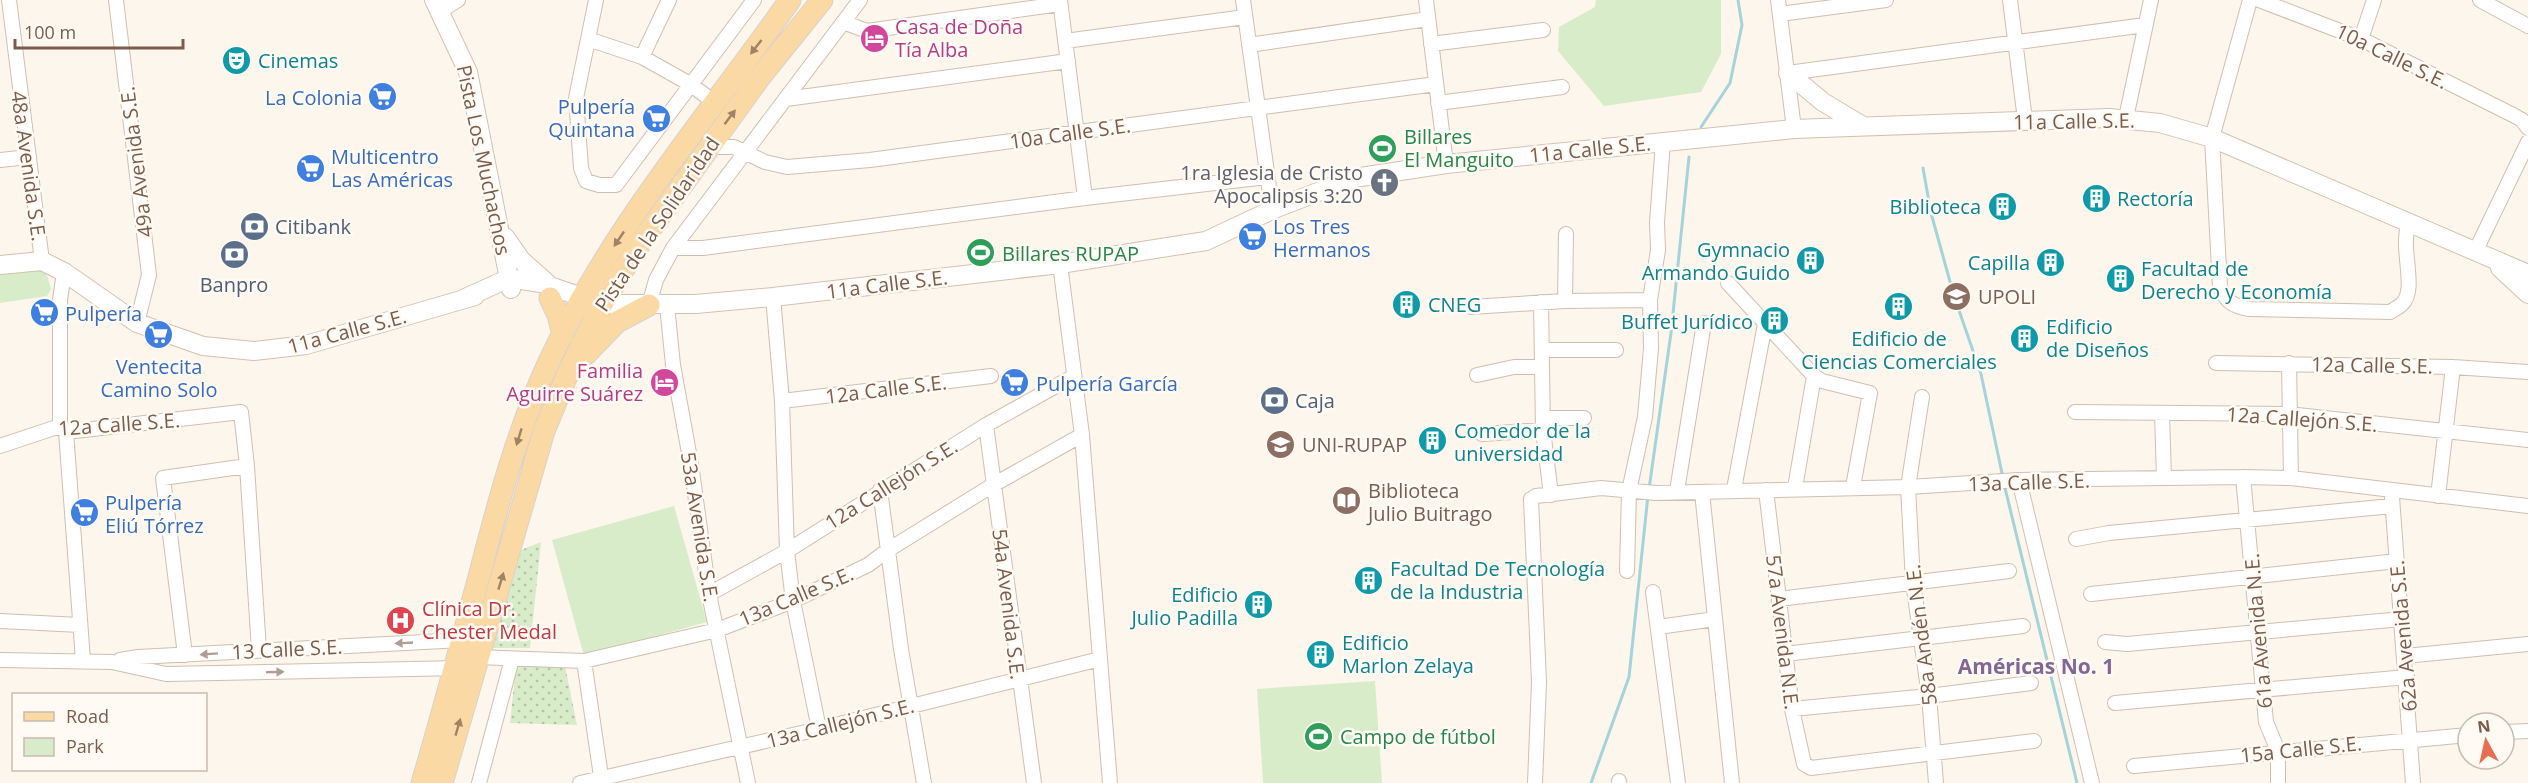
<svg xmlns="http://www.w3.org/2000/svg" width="2528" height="783" font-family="'Open Sans',sans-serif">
<defs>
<pattern id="grass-dots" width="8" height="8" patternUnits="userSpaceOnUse" patternTransform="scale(1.5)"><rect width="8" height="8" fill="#d8ecc9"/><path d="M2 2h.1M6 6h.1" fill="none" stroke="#b4c2a5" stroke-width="1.8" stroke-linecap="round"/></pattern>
</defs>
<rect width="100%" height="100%" fill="#fdf6ec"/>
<path fill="url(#grass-dots)" d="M541,542L530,648H492L521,550Z
M516,665L565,666L577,725L510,723Z"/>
<path fill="#d8ecc9" d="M1596,0H1721V54L1701,92L1604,106L1558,51L1559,27L1595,7Z
M45,268L51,289L47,296L0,303V275Z
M674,506L707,622L584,656L552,540Z
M1375,681L1382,783H1263L1257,689Z"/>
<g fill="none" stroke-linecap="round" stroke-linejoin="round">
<path stroke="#a5d3da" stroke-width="3" d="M1701,127L1730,83L1742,25L1738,0
M1923,168L1931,213L1954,296L1981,374L2003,478
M2004,484L2077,783
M1649,489L1671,333L1689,157
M1591,783L1629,677L1648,495"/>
<defs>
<path id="street" d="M9,0L42,261
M116,0L149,275L137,323
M596,0L576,98L581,168L586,181L599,185H616L754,0
M1060,0L1085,198
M1243,0L1270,194
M1426,0L1446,164
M1778,0L1794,129
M2010,0L2025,120
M2250,0L2212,138L2220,287C2226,302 2233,306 2249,309L2390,312C2393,310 2399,307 2402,304C2418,289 2399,247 2409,224
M2259,0L2361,39L2513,115L2522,120L2528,128
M2480,0L2528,26
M440,11L458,0
M1780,14L1886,0
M843,22L867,31L1060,4
M588,39L642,57L690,84L714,102
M2361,39L2374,0
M1065,41L1245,17
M1431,44L1543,30
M1249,45L1428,19
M642,57L669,0
M1788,73L2145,25
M786,99L1068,61
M1438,103L1562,87
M2126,118L2151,0
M707,147H734L765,162L787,167L870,160L1436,84
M0,160L29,157
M673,248H703L1085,198L1267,177
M2475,252L2528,142
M1060,264L1082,435L1110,783
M1728,283L1814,376L1822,381L1870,393L1853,487
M773,297L782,401L787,551L793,601L819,729
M1565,301L1566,234
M1541,302L1543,430L1551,495
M649,305L656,280L673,248L860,0
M667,305L673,365L691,464L709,594L748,783
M1471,307L1565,301L1650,300
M1542,350H1616
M2216,363L2453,367L2528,372
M2289,363L2291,478
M1477,375L1514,367H1542
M1922,397L1908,487L1913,582L1929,696L1936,783
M782,401L991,376
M2075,412L2288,414L2528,440
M2162,413L2164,478
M1543,418H1584
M986,425L1034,783
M60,426L66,432L241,412L247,466L259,650
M60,426V300L64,272
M66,432L83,660
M1482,434L1543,430
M0,446L60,426
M2243,477L2266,722L2278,751V783
M2019,480L2092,783
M1795,488L1814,376
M1734,489L1765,324
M880,490L901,649L924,783
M1766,490L1792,709L1804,764L1811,768L2034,741
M1677,491L1704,323
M1702,492L1732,783
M2438,496L2453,367
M2392,497L2413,783
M2076,539L2109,533L2392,506
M1627,571L1629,491L1645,417L1651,348L1650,300L1658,250L1657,222L1663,142
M1653,592L1678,783
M709,594L787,551L986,425L1074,376
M2091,594L2397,561
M1779,599L2009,571
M0,621L80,625
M1658,627L1715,619
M2105,642L2127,644L2402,619
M1785,654L2023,626
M185,655L163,478L247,466
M2405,656L2528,644
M477,657L584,661L717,630L793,601L868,565L888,550L993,485L1082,435
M0,660L112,662L166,674L461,668
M120,660L138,657L462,640L468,644
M584,661L602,783
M2115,703L2407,677
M1792,709L1929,696L2031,683
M2504,732L2528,731
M2134,766L2468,735
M1619,781V783
M479,783L512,659
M580,783L819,729L1100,659
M1535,783L1539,682L1531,499L1536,496L1601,488L1656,493L1908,487L2019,480L2243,477L2291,478L2528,506"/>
<path id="secondary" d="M434,0L468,72L511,289
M1788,73L1823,102L1863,126
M505,237L521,260L547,283
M0,265L42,261L64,272L137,323L203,346L254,351L306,345L475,296
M2500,268L2528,294
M463,299L505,280L515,279L541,283L602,304H696L773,297L1060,264L1206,241L1274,209L1354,178L1446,164L1794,129L2109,118L2160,123L2212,138L2528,274"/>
<path id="primary" d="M550,298L558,315L563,335
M585,355L617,322L649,305
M422,783C443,713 461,643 480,573C498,503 517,432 547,366C608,232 706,119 790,0
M442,783L544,431L568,373L602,304L639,245L760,77L822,0"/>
</defs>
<use href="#street" stroke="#d1beb0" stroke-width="16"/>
<use href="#secondary" stroke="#d6c0b0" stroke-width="20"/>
<use href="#primary" stroke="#dad1cd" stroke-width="23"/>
<use href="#street" stroke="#fff" stroke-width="14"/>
<use href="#secondary" stroke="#fff" stroke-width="18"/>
<use href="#primary" stroke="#fbd9a5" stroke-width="21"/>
</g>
<defs><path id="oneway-solid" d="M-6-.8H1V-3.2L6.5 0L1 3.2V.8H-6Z" transform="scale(1.5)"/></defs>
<g fill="#a18267">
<use href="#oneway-solid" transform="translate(756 47) rotate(128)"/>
<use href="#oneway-solid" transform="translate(730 117) rotate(-53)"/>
<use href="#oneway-solid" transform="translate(619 239) rotate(124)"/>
<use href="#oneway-solid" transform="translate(519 437) rotate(107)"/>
<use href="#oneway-solid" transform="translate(501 581) rotate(-73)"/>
<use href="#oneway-solid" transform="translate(458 727) rotate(-74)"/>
</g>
<g fill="#af9d94">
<use href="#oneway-solid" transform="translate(404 643) rotate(177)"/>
<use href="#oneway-solid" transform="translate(209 654) rotate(176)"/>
<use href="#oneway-solid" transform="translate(275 672) rotate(-1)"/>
</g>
<defs>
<symbol id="hotel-disc" viewBox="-11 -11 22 22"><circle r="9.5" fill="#d1479c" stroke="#fffaf3"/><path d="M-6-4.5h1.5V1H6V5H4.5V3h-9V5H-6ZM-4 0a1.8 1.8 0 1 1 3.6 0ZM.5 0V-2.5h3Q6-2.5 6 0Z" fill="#fff"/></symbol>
<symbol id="theatre-disc" viewBox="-11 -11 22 22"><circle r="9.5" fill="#0f9aa8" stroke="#fffaf3"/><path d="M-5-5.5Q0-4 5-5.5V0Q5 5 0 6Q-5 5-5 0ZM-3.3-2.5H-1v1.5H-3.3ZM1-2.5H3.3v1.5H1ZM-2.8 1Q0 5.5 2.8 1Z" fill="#fff"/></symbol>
<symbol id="supermarket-disc" viewBox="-11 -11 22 22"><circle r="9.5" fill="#3f7fe0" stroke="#fffaf3"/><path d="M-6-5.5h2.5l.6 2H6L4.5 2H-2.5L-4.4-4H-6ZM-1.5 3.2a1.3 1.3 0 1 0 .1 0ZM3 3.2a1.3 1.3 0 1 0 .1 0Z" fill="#fff"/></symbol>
<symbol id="stadium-disc" viewBox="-11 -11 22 22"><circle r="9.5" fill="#2e9e5b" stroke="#fffaf3"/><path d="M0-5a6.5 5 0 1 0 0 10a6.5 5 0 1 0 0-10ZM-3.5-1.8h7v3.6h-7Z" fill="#fff"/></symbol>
<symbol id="church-disc" viewBox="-11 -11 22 22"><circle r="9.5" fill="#6b7280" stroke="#fffaf3"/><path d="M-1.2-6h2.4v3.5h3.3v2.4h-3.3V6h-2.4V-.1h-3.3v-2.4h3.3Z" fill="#fff"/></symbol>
<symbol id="building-disc" viewBox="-11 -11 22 22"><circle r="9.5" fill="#0f9aa8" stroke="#fffaf3"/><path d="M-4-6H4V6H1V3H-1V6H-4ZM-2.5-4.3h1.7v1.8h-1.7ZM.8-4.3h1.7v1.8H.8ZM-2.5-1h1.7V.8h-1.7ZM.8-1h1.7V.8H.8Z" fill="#fff"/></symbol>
<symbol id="bank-disc" viewBox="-11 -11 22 22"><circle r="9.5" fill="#5c6f8a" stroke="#fffaf3"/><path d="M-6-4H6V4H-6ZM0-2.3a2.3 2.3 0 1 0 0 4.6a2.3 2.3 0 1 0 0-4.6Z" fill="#fff"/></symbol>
<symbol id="university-disc" viewBox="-11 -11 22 22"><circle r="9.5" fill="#8d6e63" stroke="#fffaf3"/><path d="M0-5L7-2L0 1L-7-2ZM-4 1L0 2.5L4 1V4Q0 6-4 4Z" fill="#fff"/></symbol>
<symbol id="library-disc" viewBox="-11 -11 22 22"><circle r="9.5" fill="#8d6e63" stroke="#fffaf3"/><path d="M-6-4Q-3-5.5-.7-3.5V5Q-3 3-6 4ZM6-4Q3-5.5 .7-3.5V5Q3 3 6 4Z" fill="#fff"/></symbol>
<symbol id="hospital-disc" viewBox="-11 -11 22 22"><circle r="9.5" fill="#e0444e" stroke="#fffaf3"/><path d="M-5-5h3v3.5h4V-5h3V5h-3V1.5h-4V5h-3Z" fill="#fff"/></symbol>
</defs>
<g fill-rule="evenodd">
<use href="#hotel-disc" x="858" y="22" width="33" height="33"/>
<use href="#theatre-disc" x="220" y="44" width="33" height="33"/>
<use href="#supermarket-disc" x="366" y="80" width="33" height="33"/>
<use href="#supermarket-disc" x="640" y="102" width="33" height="33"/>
<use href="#stadium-disc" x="1366" y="132" width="33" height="33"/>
<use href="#supermarket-disc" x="294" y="152" width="33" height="33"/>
<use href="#church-disc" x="1368" y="166" width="33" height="33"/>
<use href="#building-disc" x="2080" y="182" width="33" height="33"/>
<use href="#building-disc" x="1986" y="190" width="33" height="33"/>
<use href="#bank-disc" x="238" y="210" width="33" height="33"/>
<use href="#supermarket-disc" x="1236" y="220" width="33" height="33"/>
<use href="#stadium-disc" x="964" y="236" width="33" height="33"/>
<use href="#bank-disc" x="218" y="238" width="33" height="33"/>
<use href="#building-disc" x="1794" y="244" width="33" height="33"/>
<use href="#building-disc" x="2034" y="246" width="33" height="33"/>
<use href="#building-disc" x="2104" y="262" width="33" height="33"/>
<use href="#university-disc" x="1940" y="280" width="33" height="33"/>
<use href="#building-disc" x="1390" y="288" width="33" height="33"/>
<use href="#building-disc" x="1882" y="290" width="33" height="33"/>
<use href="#supermarket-disc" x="28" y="296" width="33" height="33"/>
<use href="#building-disc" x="1758" y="304" width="33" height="33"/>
<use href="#supermarket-disc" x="142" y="318" width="33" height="33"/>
<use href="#building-disc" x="2008" y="322" width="33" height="33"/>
<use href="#hotel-disc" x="648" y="366" width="33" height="33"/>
<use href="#supermarket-disc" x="998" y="366" width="33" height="33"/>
<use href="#bank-disc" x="1258" y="384" width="33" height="33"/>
<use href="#building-disc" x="1416" y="424" width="33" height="33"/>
<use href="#university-disc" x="1264" y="428" width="33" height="33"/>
<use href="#library-disc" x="1330" y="484" width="33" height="33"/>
<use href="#supermarket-disc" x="68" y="496" width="33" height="33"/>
<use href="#building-disc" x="1352" y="564" width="33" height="33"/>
<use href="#building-disc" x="1242" y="588" width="33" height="33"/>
<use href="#hospital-disc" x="384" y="604" width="33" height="33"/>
<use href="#building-disc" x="1304" y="638" width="33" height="33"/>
<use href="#stadium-disc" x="1302" y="720" width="33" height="33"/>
</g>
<g text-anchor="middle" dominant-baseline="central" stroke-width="5" stroke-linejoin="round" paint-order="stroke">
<g font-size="20" fill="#b23c85" stroke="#fffaf3" text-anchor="start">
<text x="895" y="26">Casa de Doña<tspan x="895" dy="23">Tía Alba</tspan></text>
<text x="643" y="370" text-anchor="end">Familia<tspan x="643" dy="23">Aguirre Suárez</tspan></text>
</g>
<g font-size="20" fill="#7a5c4d" stroke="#fffaf3">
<text transform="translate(2392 56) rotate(26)">10a Calle S.E.</text>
<text transform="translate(2074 121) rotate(-1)">11a Calle S.E.</text>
<text transform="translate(1070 133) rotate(-8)">10a Calle S.E.</text>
<text transform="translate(1590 149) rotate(-6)">11a Calle S.E.</text>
<text transform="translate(484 160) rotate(78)">Pista Los Muchachos</text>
<text transform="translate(136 162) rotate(-97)">49a Avenida S.E.</text>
<text transform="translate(29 166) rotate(82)">48a Avenida S.E.</text>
<text transform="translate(657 224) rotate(-56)">Pista de la Solidaridad</text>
<text transform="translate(887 284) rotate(-7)">11a Calle S.E.</text>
<text transform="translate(347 331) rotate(-15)">11a Calle S.E.</text>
<text transform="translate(2372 365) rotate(1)">12a Calle S.E.</text>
<text transform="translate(886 389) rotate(-7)">12a Calle S.E.</text>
<text transform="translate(2302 419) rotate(4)">12a Callejón S.E.</text>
<text transform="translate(119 424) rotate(-4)">12a Calle S.E.</text>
<text transform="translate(2029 482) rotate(-2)">13a Calle S.E.</text>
<text transform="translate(891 484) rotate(-32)">12a Callejón S.E.</text>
<text transform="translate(700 527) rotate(81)">53a Avenida S.E.</text>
<text transform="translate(796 596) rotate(-23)">13a Calle S.E.</text>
<text transform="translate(1009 604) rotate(83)">54a Avenida S.E.</text>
<text transform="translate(2258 631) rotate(-95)">61a Avenida N.E.</text>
<text transform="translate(1783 632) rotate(83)">57a Avenida N.E.</text>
<text transform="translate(1921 635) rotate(-97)">58a Andén N.E.</text>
<text transform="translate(2403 636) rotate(-95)">62a Avenida S.E.</text>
<text transform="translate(287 649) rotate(-3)">13 Calle S.E.</text>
<text transform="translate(840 723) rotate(-14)">13a Callejón S.E.</text>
<text transform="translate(2301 749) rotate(-6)">15a Calle S.E.</text>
</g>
<g font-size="20" fill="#0d838f" stroke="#fffaf3" text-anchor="start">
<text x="258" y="60">Cinemas</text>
<text x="2117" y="198">Rectoría</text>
<text x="1981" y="206" text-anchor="end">Biblioteca</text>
<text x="1790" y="249" text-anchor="end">Gymnacio<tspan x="1790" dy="23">Armando Guido</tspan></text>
<text x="2030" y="262" text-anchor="end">Capilla</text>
<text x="2141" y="268">Facultad de<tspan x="2141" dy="23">Derecho y Economía</tspan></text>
<text x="1428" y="304">CNEG</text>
<text x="1753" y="321" text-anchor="end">Buffet Jurídico</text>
<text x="2046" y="326">Edificio<tspan x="2046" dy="23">de Diseños</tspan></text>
<text x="1899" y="338" text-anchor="middle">Edificio de<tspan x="1899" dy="23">Ciencias Comerciales</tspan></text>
<text x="1454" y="430">Comedor de la<tspan x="1454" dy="23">universidad</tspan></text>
<text x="1390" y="568">Facultad De Tecnología<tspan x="1390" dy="23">de la Industria</tspan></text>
<text x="1238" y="594" text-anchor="end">Edificio<tspan x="1238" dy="23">Julio Padilla</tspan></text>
<text x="1342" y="642">Edificio<tspan x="1342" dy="23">Marlon Zelaya</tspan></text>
</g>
<g font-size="20" fill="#366cbe" stroke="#fffaf3" text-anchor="start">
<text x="362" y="97" text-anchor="end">La Colonia</text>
<text x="635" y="106" text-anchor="end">Pulpería<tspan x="635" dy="23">Quintana</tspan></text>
<text x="331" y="156">Multicentro<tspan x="331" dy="23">Las Américas</tspan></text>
<text x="1273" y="226">Los Tres<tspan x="1273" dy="23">Hermanos</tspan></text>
<text x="65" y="313">Pulpería</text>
<text x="159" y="366" text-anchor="middle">Ventecita<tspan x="159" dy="23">Camino Solo</tspan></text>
<text x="1036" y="383">Pulpería García</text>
<text x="105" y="502">Pulpería<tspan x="105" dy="23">Eliú Tórrez</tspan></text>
</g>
<g font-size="20" fill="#27864d" stroke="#fffaf3" text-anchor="start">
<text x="1404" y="136">Billares<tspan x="1404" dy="23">El Manguito</tspan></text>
<text x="1002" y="253">Billares RUPAP</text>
<text x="1340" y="736">Campo de fútbol</text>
</g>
<g font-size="20" fill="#5b616d" stroke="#fffaf3" text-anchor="end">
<text x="1363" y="172">1ra Iglesia de Cristo<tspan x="1363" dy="23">Apocalipsis 3:20</tspan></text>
</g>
<g font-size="20" fill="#4e5e75" stroke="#fffaf3" text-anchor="start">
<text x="275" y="226">Citibank</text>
<text x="234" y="284" text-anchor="middle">Banpro</text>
<text x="1295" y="400">Caja</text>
</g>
<g font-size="20" fill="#785e54" stroke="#fffaf3" text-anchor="start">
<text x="1978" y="296">UPOLI</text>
<text x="1302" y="444">UNI-RUPAP</text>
<text x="1368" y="490">Biblioteca<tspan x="1368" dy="23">Julio Buitrago</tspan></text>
</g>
<g font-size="20" fill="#be3a42" stroke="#fffaf3" text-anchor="start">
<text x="422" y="608">Clínica Dr.<tspan x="422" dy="23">Chester Medal</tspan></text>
</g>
<g font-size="21" font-weight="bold" fill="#846695" stroke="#fffaf3">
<text x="2036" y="666">Américas No. 1</text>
</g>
</g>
<rect x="12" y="693" width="195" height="78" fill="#fffaf3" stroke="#cabbb1" stroke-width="1.5"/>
<rect x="24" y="712" width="30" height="9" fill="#fbd9a5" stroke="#cabbb1" stroke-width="1.5"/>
<text x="66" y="723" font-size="18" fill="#7a5c4d">Road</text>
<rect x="24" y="738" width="30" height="18" fill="#d8ecc9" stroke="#cabbb1" stroke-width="1.5"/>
<text x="66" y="753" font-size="18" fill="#7a5c4d">Park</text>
<g transform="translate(2486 741) rotate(352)"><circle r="28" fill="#fffaf3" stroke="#cabbb1" stroke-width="1.5"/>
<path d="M0-4.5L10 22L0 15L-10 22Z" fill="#e76f51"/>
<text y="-9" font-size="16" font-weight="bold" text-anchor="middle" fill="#7a5c4d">N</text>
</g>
<path d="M15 39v9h168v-9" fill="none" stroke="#7a5c4d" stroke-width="3"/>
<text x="24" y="39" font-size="18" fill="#7a5c4d" stroke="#fffaf3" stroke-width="4.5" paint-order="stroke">100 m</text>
</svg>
